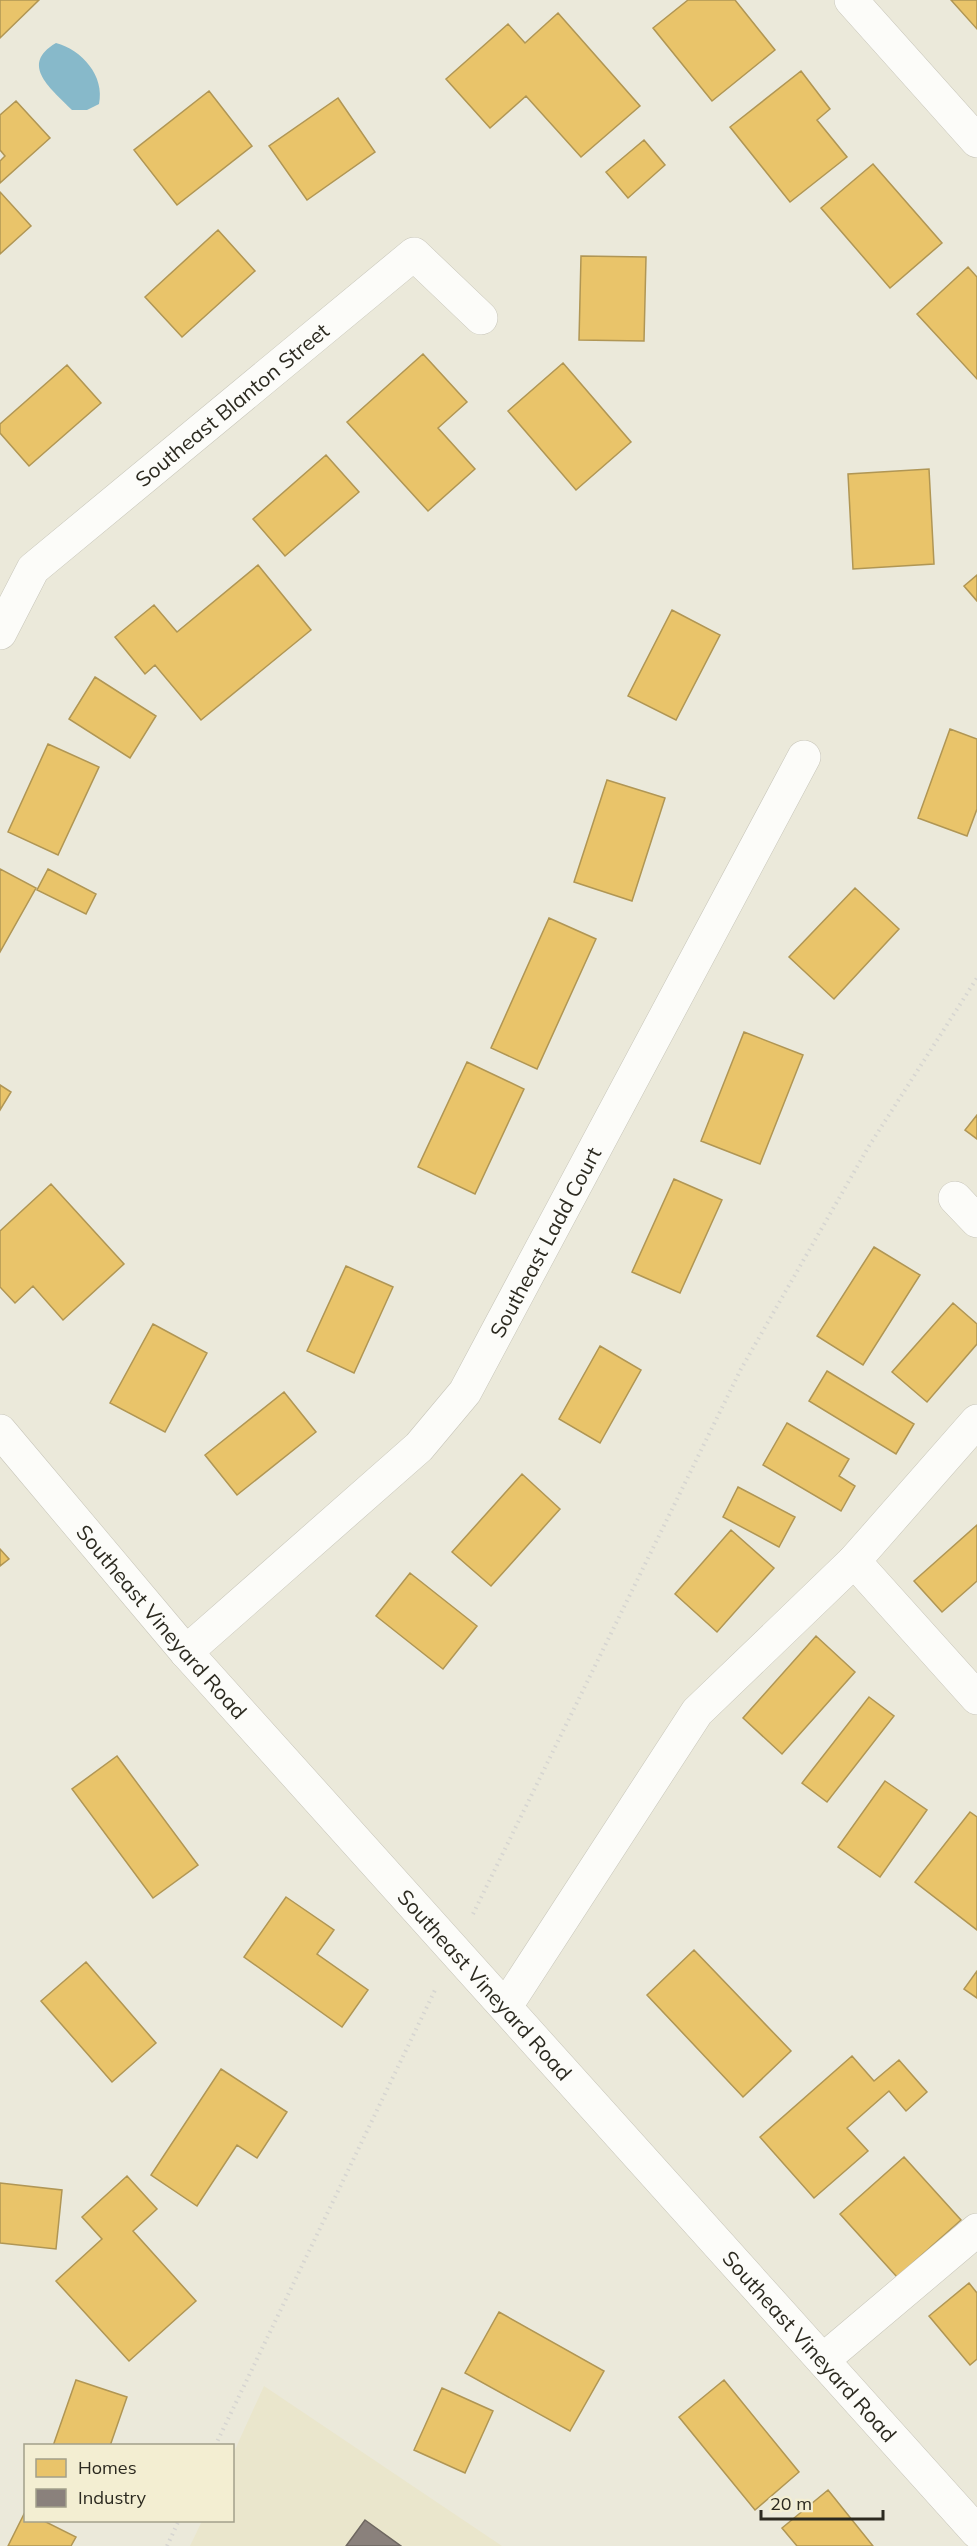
<svg xmlns="http://www.w3.org/2000/svg" width="977" height="2546" font-family="Mulish,sans-serif">
<rect width="100%" height="100%" fill="#ebe9da"/>
<path fill="#eae6cc" d="M264,2386L502,2546H190L202,2521L232,2520L233,2454Z"/>
<path fill="#87b9ca" d="M56,43C82,50 105,76 99,104L87,110H72C53,90 18,65 56,43Z"/>
<path fill="#e9c46a" stroke="#b09654" stroke-width="1.5" d="M0,0H39L0,38Z
M688,0H735L775,50L712,101L653,28Z
M951,0H977V29Z
M558,13L640,106L581,157L526,96L490,128L446,79L508,24L525,43Z
M801,71L830,109L817,120L847,157L790,202L730,127Z
M209,91L252,146L177,205L134,150Z
M338,98L375,152L307,200L269,146Z
M16,101L50,138L0,183V161L5,156L0,150V115Z
M644,140L665,165L628,198L606,172Z
M873,164L942,243L890,288L821,208Z
M0,192L31,226L0,254Z
M218,230L255,271L182,337L145,297Z
M581,256L646,257L644,341L579,340Z
M968,267L977,277V379L917,314Z
M423,354L467,402L438,428L475,469L428,511L347,422Z
M563,363L631,442L576,490L508,411Z
M67,365L101,403L29,466L0,433V424Z
M326,455L359,492L285,556L253,519Z
M929,469L934,564L853,569L848,474Z
M258,565L311,630L201,720L155,665L145,674L115,637L154,605L177,632Z
M977,575V601L964,586Z
M672,610L720,635L676,720L628,696Z
M95,677L156,716L130,758L69,719Z
M950,729L977,739V809L967,836L918,818Z
M48,744L99,767L58,855L8,832Z
M607,780L665,798L632,901L574,882Z
M0,869L36,888L0,952Z
M48,869L96,894L86,914L37,890Z
M855,888L899,929L834,999L789,957Z
M549,918L596,939L537,1069L491,1048Z
M744,1032L803,1055L760,1164L701,1141Z
M467,1062L524,1089L475,1194L418,1167Z
M0,1085L11,1092L0,1110Z
M977,1115V1139L965,1130Z
M674,1179L722,1200L680,1293L632,1272Z
M51,1184L124,1264L63,1320L33,1286L15,1303L0,1287V1231Z
M874,1247L920,1275L863,1365L817,1336Z
M346,1266L393,1287L354,1373L307,1351Z
M953,1303L977,1324V1344L927,1402L892,1372Z
M153,1324L207,1353L165,1432L110,1403Z
M600,1346L641,1370L600,1443L559,1419Z
M827,1371L914,1424L896,1454L809,1401Z
M284,1392L316,1432L237,1495L205,1455Z
M787,1423L849,1459L839,1476L855,1486L841,1511L763,1465Z
M522,1474L560,1509L491,1586L452,1552Z
M738,1487L795,1517L779,1547L723,1517Z
M977,1525V1581L942,1612L914,1581Z
M731,1530L774,1568L717,1632L675,1594Z
M0,1549L9,1559L0,1566Z
M410,1573L477,1626L443,1669L376,1616Z
M816,1636L855,1672L782,1754L743,1718Z
M869,1697L894,1716L827,1802L802,1783Z
M117,1756L198,1865L153,1898L72,1789Z
M885,1781L927,1810L880,1877L838,1847Z
M970,1812L977,1817V1930L915,1882Z
M286,1897L334,1930L317,1954L368,1990L342,2027L244,1957Z
M694,1950L791,2051L743,2097L647,1995Z
M86,1962L156,2043L112,2082L41,2001Z
M977,1971V1998L964,1989Z
M852,2056L874,2081L899,2060L927,2092L906,2111L889,2091L847,2128L868,2151L814,2198L760,2137Z
M221,2069L287,2112L257,2158L237,2145L197,2206L151,2175Z
M904,2157L961,2220L897,2277L840,2214Z
M127,2176L157,2209L133,2231L196,2301L129,2361L56,2281L102,2239L82,2217Z
M0,2183L62,2190L56,2249L0,2243Z
M969,2283L977,2293V2359L970,2365L929,2316Z
M499,2312L604,2371L570,2431L465,2373Z
M76,2380L127,2397L110,2446H53Z
M724,2380L799,2472L755,2510L679,2417Z
M442,2388L493,2411L465,2473L414,2450Z
M828,2490L873,2546H797L782,2528Z
M25,2512L26,2520H42L76,2537L71,2546H8Z"/>
<path fill="#8a817c" stroke="#6e6760" stroke-width="1.5" d="M365,2520L401,2546H346Z"/>
<g fill="none" stroke-linecap="round" stroke-linejoin="round">
<defs>
<g id="minor">
<path d="M851,0L977,141"/>
<path id="s1" d="M0,633L33,569L414,254L481,318"/>
<path d="M955,1198L977,1221"/>
<path id="s2" d="M0,1431L186,1652L977,2532"/>
<path d="M854,1561L977,1698"/>
<path id="s3" d="M186,1652L419,1447L465,1392L804,757"/>
<path d="M506,2006L697,1712L854,1561L977,1421"/>
<path d="M823,2360L977,2230"/>
</g>
</defs>
<use href="#minor" stroke="#c7c5b9" stroke-width="34"/>
<path stroke="#d6d5d1" stroke-width="4" stroke-dasharray="1.5 4.5" stroke-linecap="butt" d="M473,1914L741,1369L869,1146L977,978
M215,2446L436,1988
M167,2546L179,2520"/>
<use href="#minor" stroke="#fcfcf9" stroke-width="33"/>
</g>
<g text-anchor="middle" dominant-baseline="central" stroke-width="6" stroke-linejoin="round" paint-order="stroke">
<g font-size="21" fill="#2c2a20" stroke="#f3eed2">
<text stroke="none"><textPath href="#s1" startOffset="330">Southeast Blanton Street</textPath></text>
<text stroke="none"><textPath href="#s3" startOffset="552">Southeast Ladd Court</textPath></text>
<text stroke="none"><textPath href="#s2" startOffset="250">Southeast Vineyard Road</textPath></text>
<text stroke="none"><textPath href="#s2" startOffset="736">Southeast Vineyard Road</textPath></text>
<text stroke="none"><textPath href="#s2" startOffset="1222">Southeast Vineyard Road</textPath></text>
</g>
</g>
<rect x="24" y="2444" width="210" height="78" fill="#f3eed2" stroke="#a3a08b" stroke-width="1.5"/>
<rect x="36" y="2459" width="30" height="18" fill="#e9c46a" stroke="#a3a08b" stroke-width="1.5"/>
<text x="78" y="2474" font-size="18" fill="#2c2a20">Homes</text>
<rect x="36" y="2489" width="30" height="18" fill="#8a817c" stroke="#a3a08b" stroke-width="1.5"/>
<text x="78" y="2504" font-size="18" fill="#2c2a20">Industry</text>
<path d="M761 2510v9h122v-9" fill="none" stroke="#2c2a20" stroke-width="3"/>
<text x="770" y="2510" font-size="18" fill="#2c2a20" stroke="#f3eed2" stroke-width="4.5" paint-order="stroke">20 m</text>
</svg>
